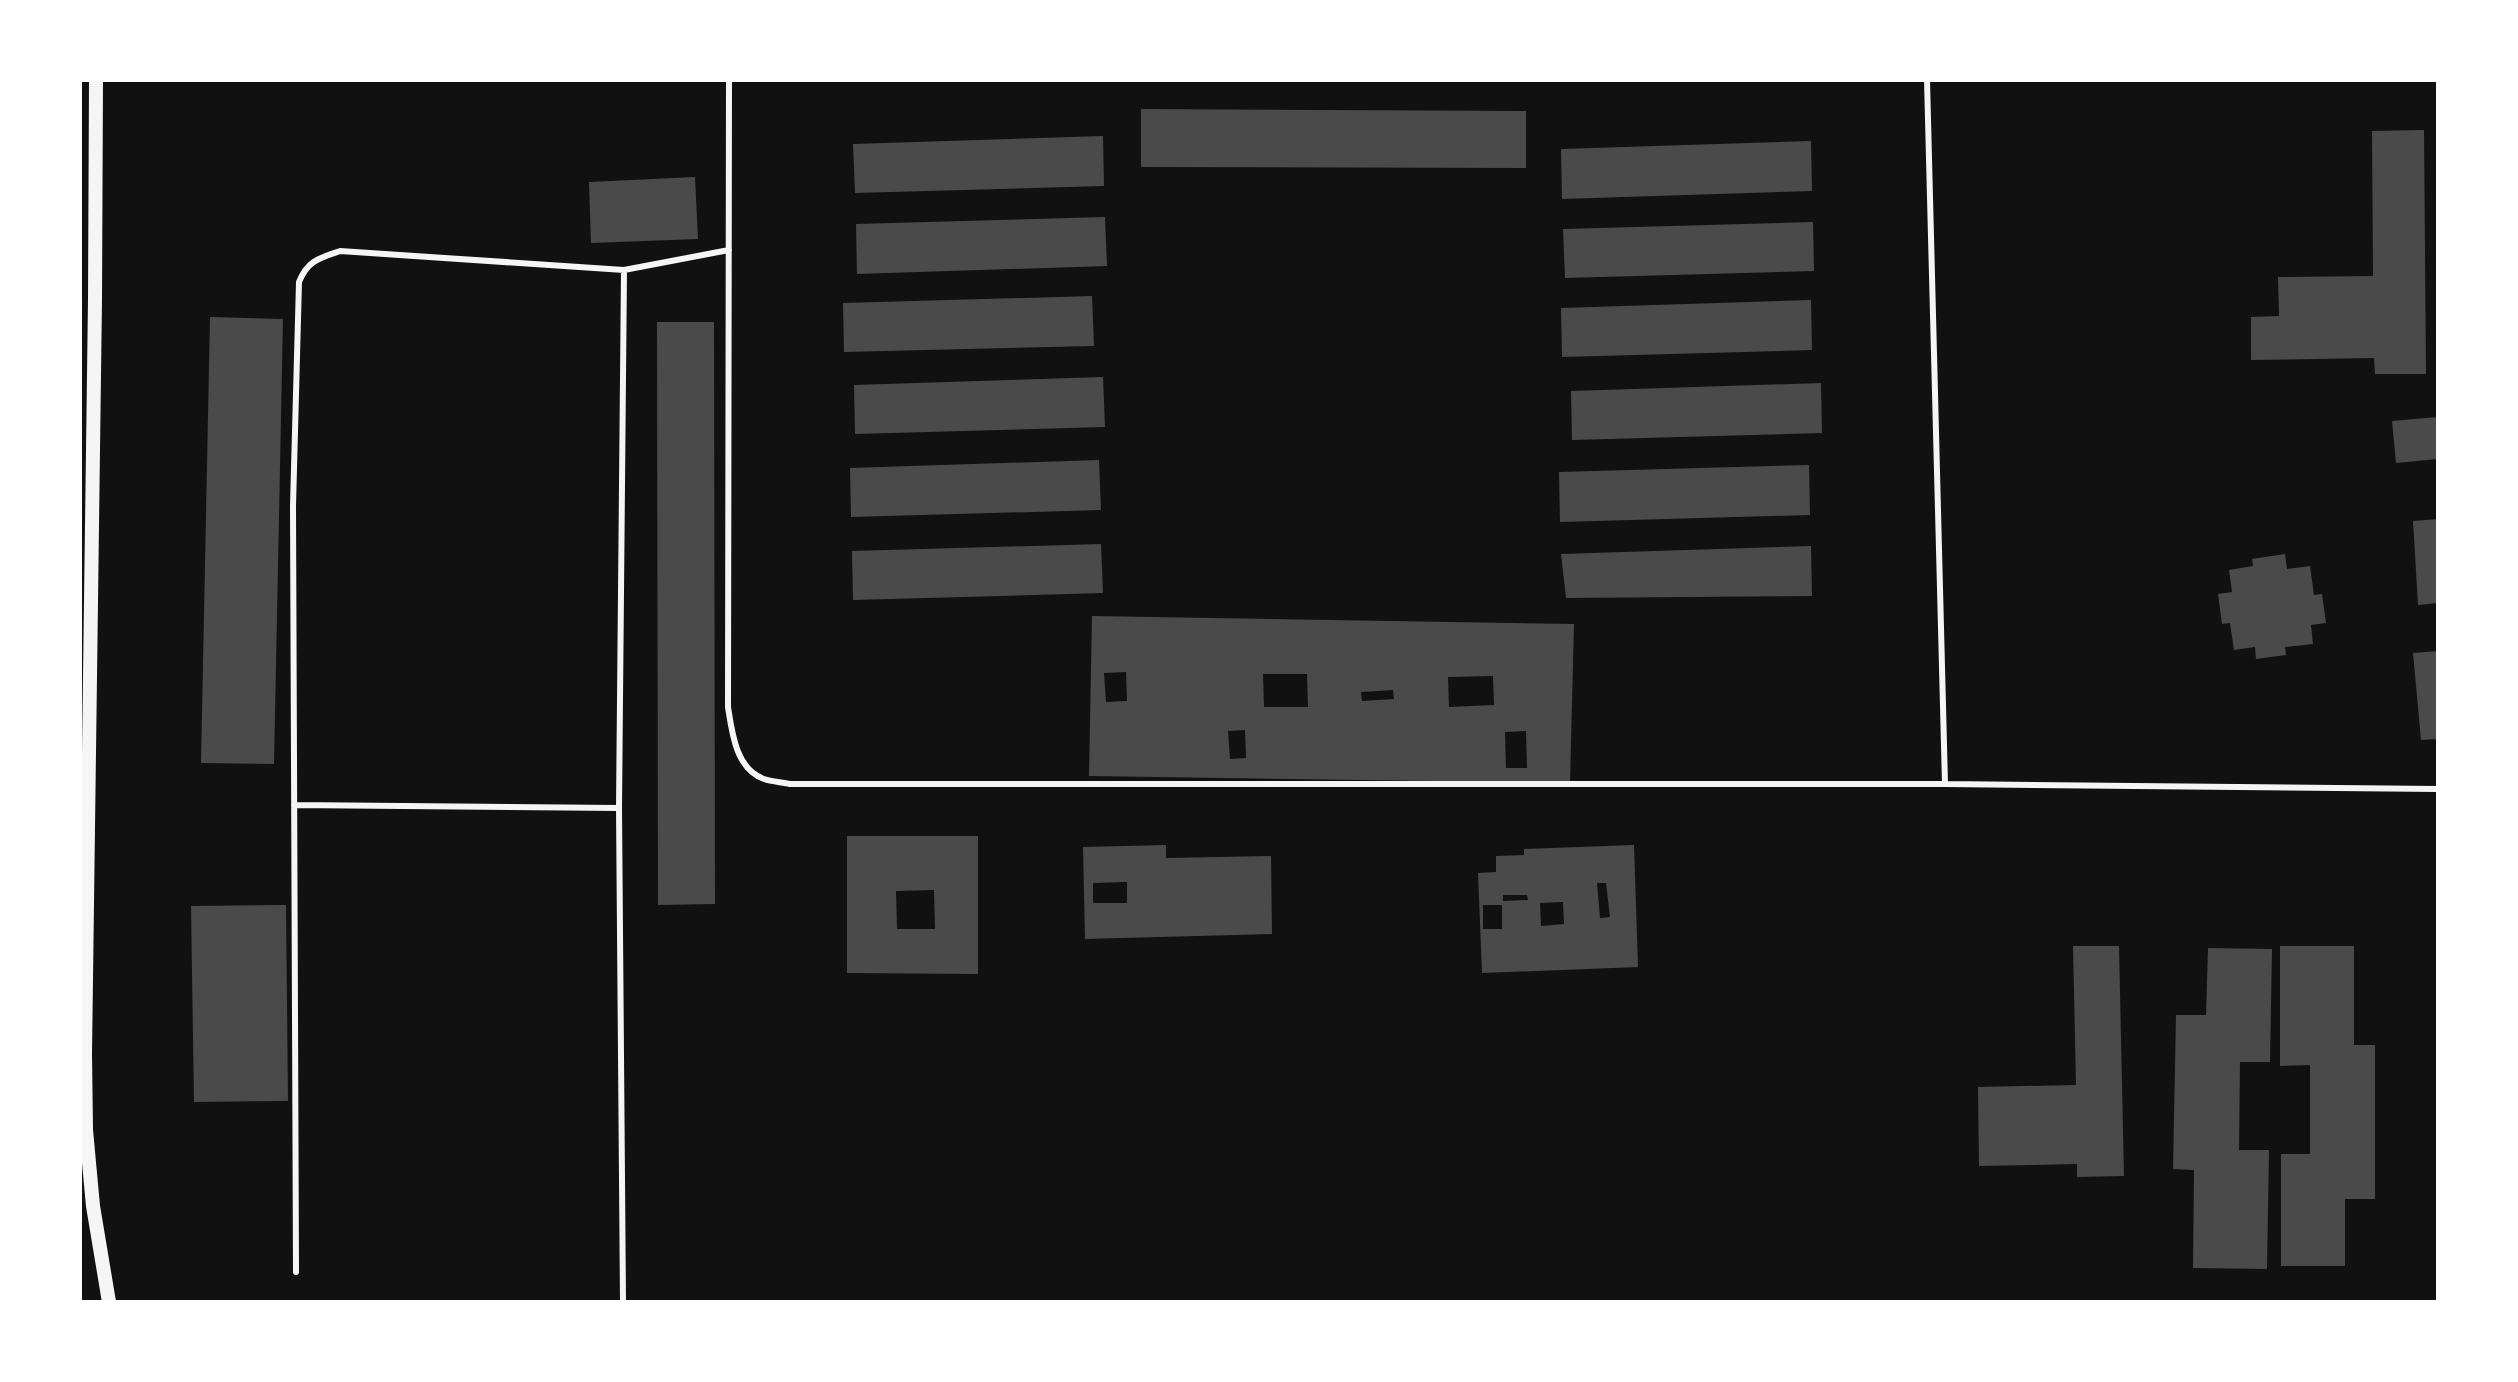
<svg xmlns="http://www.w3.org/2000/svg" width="2518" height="1382" font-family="Mulish,sans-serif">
<rect width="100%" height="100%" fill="#111"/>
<path fill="#4a4a4a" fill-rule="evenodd" d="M1141,109L1526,111V168L1141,167Z
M2424,130L2426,374H2375L2374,358L2251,360V317L2279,316L2278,277L2373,276L2372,131Z
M1103,136L1104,186L855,193L853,144Z
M1811,141L1812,191L1562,199L1561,149Z
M695,177L698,239L591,243L589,182Z
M1105,217L1107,266L857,274L856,224Z
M1813,222L1814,271L1565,278L1563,229Z
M1092,296L1094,346L844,352L843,303Z
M1811,300L1812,350L1562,357L1561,308Z
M210,317L283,319L274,764L201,763Z
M657,322H714L715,904L658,905Z
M1103,377L1105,427L855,434L854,385Z
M1821,383L1822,433L1572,440L1571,391Z
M2438,417V459L2396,463L2392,421Z
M1099,460L1101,510L851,517L850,468Z
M1809,465L1810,515L1560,522L1559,472Z
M2438,519V603L2418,605L2413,521Z
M1101,544L1103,593L853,600L852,551Z
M1811,546L1812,596L1566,598L1561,554Z
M2285,554L2287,569L2310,566L2314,595L2322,594L2326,623L2311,625L2313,644L2285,647L2286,655L2256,659L2255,647L2234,650L2230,623L2222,624L2218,594L2232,592L2229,570L2253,566L2252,559Z
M1092,616L1574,624L1570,783L1089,776ZM1126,672L1127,701L1106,702L1104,673ZM1263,674H1307L1308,707H1264ZM1493,676L1494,705L1449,707L1448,677ZM1393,690L1394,699L1362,701L1361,692ZM1245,730L1246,758L1230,759L1228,731ZM1526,731L1527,768H1506L1505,732Z
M2438,651V739L2421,740L2413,653Z
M847,836H978V974L847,973ZM934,890L935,929H897L896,891Z
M1166,845V858L1271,856L1272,934L1085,939L1083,847ZM1127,882V903H1093V883Z
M1634,845L1638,967L1482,973L1478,873L1496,872V856L1524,855V849ZM1597,883H1606L1610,917L1600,918ZM1503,895H1527L1528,900L1503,901ZM1563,902L1564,924L1541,926L1540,903ZM1483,905H1502V929H1483Z
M286,905L288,1101L194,1102L191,906Z
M2073,946H2119L2124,1176L2077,1177V1164L1979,1166L1978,1087L2076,1085Z
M2280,946H2354V1045H2375V1199H2345V1266H2281V1154H2310V1065L2280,1066Z
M2208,948L2272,949L2270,1062H2240L2239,1150H2269L2267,1269L2193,1268L2194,1170L2173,1169L2176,1015H2206Z"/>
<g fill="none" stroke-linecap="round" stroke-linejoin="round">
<path stroke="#f5f5f5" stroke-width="6" d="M729,80L728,707C732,733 736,769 764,779C772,782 782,782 790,784H1945L2438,789
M1927,80L1945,784
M294,805L619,808
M296,1272L293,506L299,282C307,261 319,258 340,251L624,270
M623,1302L619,808L624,270L729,250"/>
<path stroke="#f5f5f5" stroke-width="14" d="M96,80L95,299L85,1054L86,1130L93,1206L109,1302"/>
</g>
<rect width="2518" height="1382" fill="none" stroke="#ffffff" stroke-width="164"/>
</svg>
